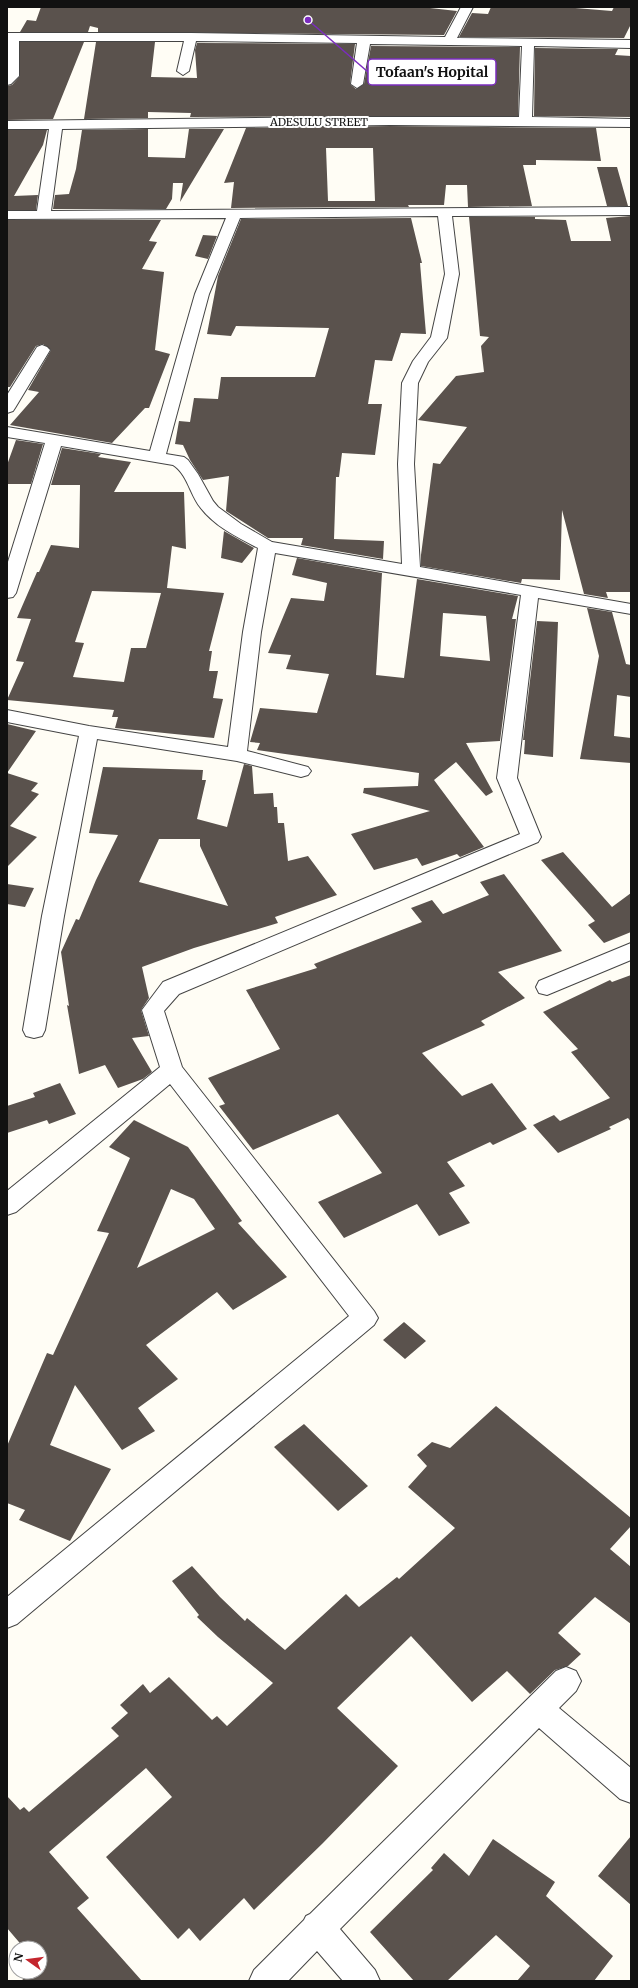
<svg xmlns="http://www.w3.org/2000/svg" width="638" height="1988" font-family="Merriweather,serif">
<rect width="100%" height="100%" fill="#fffdf5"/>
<path fill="#5a524d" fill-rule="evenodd" d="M41,7H430V8L457,11L444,35L98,32V28L90,26L88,32H20L27,20L36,21Z
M491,7H563L612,11L614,7H631V24L624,38L459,37L472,13L488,14Z
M20,42H84L53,119L7,120V86L12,85L20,76Z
M96,42H155L151,77L197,78L195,50L197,43L355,44L350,84L356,89L364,84L371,46L520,47L518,116L190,117L191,113L148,112V118L84,119Z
M535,48L618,49L615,55L631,56V117L534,116Z
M390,126L596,128L601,161L536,160V165H523L532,206L468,207L467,185H446L444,205H408L409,207L231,208L234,182L224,183L246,128ZM326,148H373L375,201H328Z
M148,129V157L185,158L189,129H224L180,202L183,183H173L172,199L166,209H53L55,195L69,194L76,169L82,130Z
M7,130H47L43,145L14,196L38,195L36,210H7Z
M597,167H617L628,206H607Z
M631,216V592H606L608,598L584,594L562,510L560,580L522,579L521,583L421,566V555L433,463L440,464L467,427L418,420L456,376L484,372L481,346L489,337L480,336L469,217H535V219L566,220L571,241H611L606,218Z
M411,218L422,263H420L426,334L401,333L392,361L375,360L368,404H382L375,455L342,453L339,477H336L334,539L384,541L383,559L301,545L303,538H268L226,511L229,476L203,480L190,460L183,445L175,444L179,421L190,422L194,398L218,399L221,377H315L329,328L236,326L231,336L207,334L218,276L241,219Z
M7,220H161L149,241L157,242L142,269L164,272L155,350L170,354L149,408H145L112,443L10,425L39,392L28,390L51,350L43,344L36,346L10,387H7Z
M203,235L217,236L208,259L195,256Z
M16,440L43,444L31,484H7V465Z
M62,448L101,454L98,457L131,462L114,492H184L186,549L172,546L167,588L224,593L209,651H212L209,671H218L213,698L223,699L214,738L115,728L118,717H112L114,710L7,700L24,662L16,661L31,619L17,618L37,572H39L51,545L79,548L80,485H51ZM92,591L161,593L146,648H131L124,682L73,677L84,643L75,642Z
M224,531L254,548L242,563L221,558Z
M297,558L382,573L376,675L404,678L417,579L518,596L512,619H516L500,741L466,743L493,792L486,796L456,762L434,780L484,847L460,857L457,854L422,866L417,858L374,870L351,834L430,811L363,793L364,788L418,786L419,773L257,750L260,743L250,742L260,708L317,713L329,674L286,669L291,655L268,653L291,598L324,601L327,583L292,575ZM443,613L486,616L490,661L440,656Z
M587,608L612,612L626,664L631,665V697L617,695L614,736L631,738V763L580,759L599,656Z
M537,621L558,622L553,757L524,754L525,740H523Z
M7,724L36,731L7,773L38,783L31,791L39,794L10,826L37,837L7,867Z
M244,764L252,766L254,794L273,793L274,807H277L278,823H284L288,861L308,856L337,895L275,917L278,923L194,948L142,967L149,998L141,1010L149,1036L132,1038L152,1072L143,1079L118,1088L105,1065L79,1074L67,1005L69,1006L61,952L76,919L79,920L96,880L118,835L89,833L103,767L203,770L202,780H206L197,819L227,827ZM159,839H200V846L228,906L139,882Z
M563,852L612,907L631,893V932L604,943L588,925L595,921L541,860Z
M504,874L562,951L498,972L525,998L481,1021L485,1025L422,1053L462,1096L492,1083L527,1129L493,1145L490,1142L447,1162L465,1186L449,1193L470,1223L439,1236L417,1204L344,1238L318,1202L382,1173L338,1114L253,1150L219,1106L225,1104L208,1078L280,1049L246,990L317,968L314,964L422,922L411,908L432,900L443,914L489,895L480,882Z
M7,884L34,888L25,907L7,904Z
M631,975V1122L628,1118L609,1127L611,1129L558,1153L533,1125L554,1115L560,1121L610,1098L571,1052L578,1049L543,1012L610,980L612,982Z
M60,1083L76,1114L49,1124L47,1120L7,1133V1106L35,1097L33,1093Z
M134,1120L188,1147L242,1221L238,1223L287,1277L233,1310L217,1292L146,1345L178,1379L138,1408L155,1431L122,1450L75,1385L50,1445L111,1469L70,1541L19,1520L25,1510L7,1503V1446L47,1353L53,1355L109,1233L97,1231L130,1158L109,1147ZM171,1189L194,1199L215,1229L137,1268Z
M404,1322L426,1341L405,1359L383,1340Z
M496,1406L631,1518V1526L610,1549L631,1567V1624L595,1597L558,1633L581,1654L568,1666L555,1670L530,1694L507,1671L472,1702L411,1636L337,1708L398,1766L323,1843L254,1910L244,1898L200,1941L189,1928L178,1939L106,1857L172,1797L146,1768L49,1852L89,1898L77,1908L142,1981H21L31,1972H40V1948H24L7,1928V1796L20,1810L24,1807L29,1812L119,1736L111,1728L128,1713L120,1705L143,1684L150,1693L169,1677L212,1720L217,1716L227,1726L273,1683L218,1637L197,1617L199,1615L172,1581L192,1566L220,1597L245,1621L247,1618L285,1650L346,1594L359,1607L397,1577L399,1579L455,1528L408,1487L427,1466L417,1455L432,1442L450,1448Z
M304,1424L368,1486L338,1511L274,1447Z
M631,1836V1905L598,1876Z
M493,1839L555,1882L546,1896L613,1956L594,1981H517L530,1966L496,1935L447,1981H414L370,1932L433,1870L431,1868L444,1853L469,1876Z"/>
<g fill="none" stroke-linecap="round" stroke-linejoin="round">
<defs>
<path id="minor" d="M461,7H473L457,38L631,40V48L534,46L532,117L631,119V127L390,125L62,129L51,211L631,207V215L452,216L459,274L447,338L428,362L418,383L414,464L420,567L631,604V614L538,598L517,778L541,837L538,842L179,994L164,1011L182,1067L374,1311L378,1318L374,1325L17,1624L7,1628V1597L349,1316L170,1084L16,1212L7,1215V1191L160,1067L142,1010L163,982L520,834L497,778L521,595L275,553L261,632L247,751L308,767L311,771L308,775L301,777L237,761L97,739L64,916L45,1030L42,1036L34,1038L26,1036L23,1030L42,916L79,736L7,722V710L89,726L228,747L243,632L258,548C237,537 214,526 200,507C190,494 187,474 173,465L61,446L16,593L13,597L7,598V565L45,443L7,437V427L150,451L195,294L226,218L7,219V211H37L49,129H7V121L342,117H519L522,46L370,44L363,84L357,88L351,84L357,43L196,41L189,71L183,75L177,71L184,41H19V76L11,84L7,85V33H191L445,37ZM438,216L445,274L431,337L413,361L402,383L398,464L402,564L272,542L241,524L218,507L213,501L198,474L188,460L184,457L166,454L209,294L240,218Z
M42,345L47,347L50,350L15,408L13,411L7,413V395L37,347Z
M631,943V960L547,995L539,993L536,987L539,981Z
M566,1667L576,1671L581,1681L576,1691L559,1708L631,1768V1803L620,1799L539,1728L340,1929L375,1970L380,1981H343L317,1951L288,1981H249L254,1970L304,1920L306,1916L310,1914L556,1671Z"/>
</defs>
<use href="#minor" stroke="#444" stroke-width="2"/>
<use href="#minor" fill="#fff" fill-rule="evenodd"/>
</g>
<g text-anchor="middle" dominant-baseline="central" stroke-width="4" stroke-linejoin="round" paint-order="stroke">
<g font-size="11" fill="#111" stroke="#fff">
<text x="319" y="122">ADESULU STREET</text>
</g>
</g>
<path fill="none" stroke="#7b2cbf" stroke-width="1.5" d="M308 20L368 72"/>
<circle fill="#7b2cbf" stroke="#fff" stroke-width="1.5" cx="308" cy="20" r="4"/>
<rect fill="#fff" stroke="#7b2cbf" stroke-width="1.5" x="368" y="59" width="128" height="26" rx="4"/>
<g font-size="14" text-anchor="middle" font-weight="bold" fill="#111">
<text x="432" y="77">Tofaan's Hopital</text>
</g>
<rect width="638" height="1988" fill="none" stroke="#111111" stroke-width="16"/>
<g transform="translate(28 1960) rotate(284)"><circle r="19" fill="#ffffff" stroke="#a0a0a0"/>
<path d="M0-3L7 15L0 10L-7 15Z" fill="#c4262e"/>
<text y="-6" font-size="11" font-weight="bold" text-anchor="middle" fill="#111111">N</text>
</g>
</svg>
